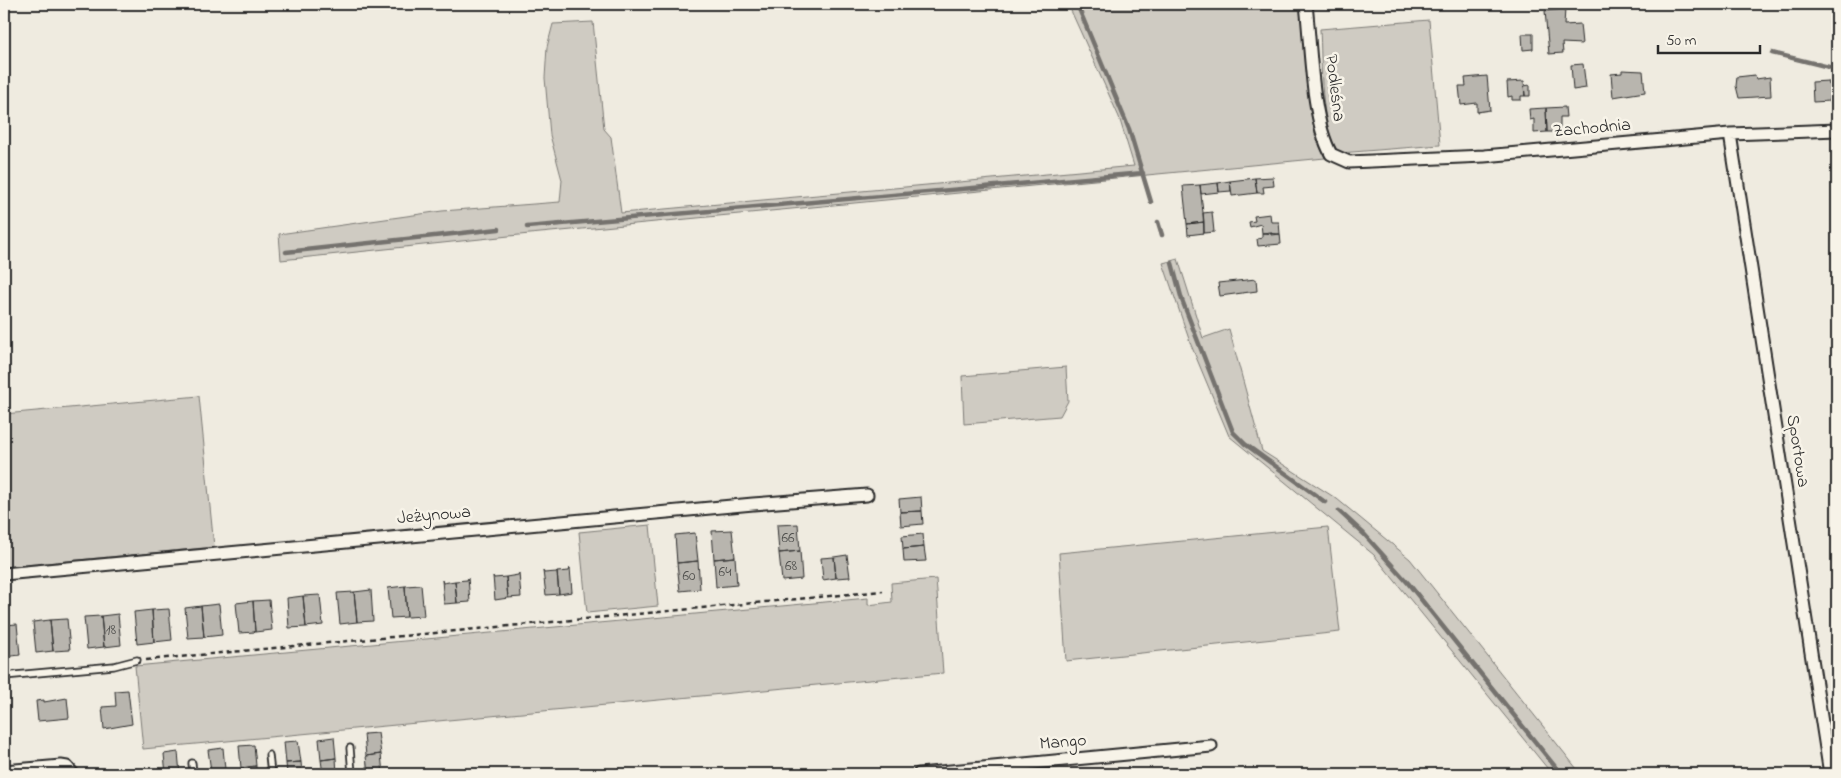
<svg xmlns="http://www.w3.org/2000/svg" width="1841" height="778" font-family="'Indie Flower',sans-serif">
<rect width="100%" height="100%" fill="#efebe0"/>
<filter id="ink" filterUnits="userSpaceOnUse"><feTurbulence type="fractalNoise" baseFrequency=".02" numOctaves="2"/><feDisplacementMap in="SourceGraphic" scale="10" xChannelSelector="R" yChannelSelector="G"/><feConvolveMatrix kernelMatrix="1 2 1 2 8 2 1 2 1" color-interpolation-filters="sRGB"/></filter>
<g filter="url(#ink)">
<path fill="#cfcbc2" stroke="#7d7b76" d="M1068,4H1301L1315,135L1325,158L509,236L281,260L279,234L442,211L560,202L562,180L550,135L545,78L547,47L553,24L593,22L604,129L611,137L621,213L1134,166L1119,117Z
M1429,20L1440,145L1340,153C1319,132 1322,60 1320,29Z
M1178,259L1203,338L1229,329L1262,451L1337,499L1410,559L1581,774H1552L1374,555L1229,436L1191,345L1163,263Z
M1066,367L1068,401L1060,416L964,424L962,376Z
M199,396L214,547L4,567V414Z
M650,525L658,606L587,613L579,532Z
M1328,527L1340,632L1066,661L1059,553Z
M936,579L943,673L143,749L135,666L868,598V605L892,602L891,583Z"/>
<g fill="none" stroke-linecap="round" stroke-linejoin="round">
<path stroke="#74726e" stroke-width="4.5" d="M1077,4L1129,129L1151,202
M1772,53L1837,69
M1158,222L1162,235
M527,227L1143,173
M286,252L499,229
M1172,263L1182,300L1233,432L1245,444L1325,502
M1339,511L1364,534L1408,583L1561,774"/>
</g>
<path fill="#b8b5ae" stroke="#2b2b2b" d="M1565,9L1564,25L1580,24L1582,44L1562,43L1563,53L1549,54L1545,11Z
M1522,34H1533V49L1523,50Z
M1583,64L1586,88L1573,90L1571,65Z
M1622,70L1643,71L1645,92L1613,97L1611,74L1622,73Z
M1755,75L1756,79L1770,77L1771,96L1739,98L1736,86L1737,77Z
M1487,76L1490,110L1477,112V103L1461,105L1459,86H1466L1465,78Z
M1524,81L1525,96H1521V100H1512V96L1508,97L1507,82Z
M1828,81L1829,85L1837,84V97H1829L1830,101L1813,102L1812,82Z
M1530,85V96H1525L1524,86Z
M1565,107L1566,117H1560V132H1547L1546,108Z
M1546,108L1547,132L1534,133V119L1530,120L1529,109Z
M1273,177L1274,186L1263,187L1264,193H1257L1255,178Z
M1255,178L1257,193L1232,196L1230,181Z
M1230,181L1231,191L1219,192L1218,183Z
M1218,183L1219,192L1201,194L1200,185Z
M1200,185L1204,222L1187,224L1183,186Z
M1212,212L1214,232L1204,233L1203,213Z
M1270,214L1271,222H1279L1280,234L1262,233L1261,224L1250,227L1249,222L1255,221L1254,216Z
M1204,222V233L1188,235L1187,224Z
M1271,232V235L1280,234L1281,244L1258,246L1257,239L1262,238V233Z
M1256,279L1257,291L1220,296L1218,283Z
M921,497L922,511L900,512L899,499Z
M922,511L923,524L901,526L900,512Z
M798,524L800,551L779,553L777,525Z
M732,530L735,557L714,559L712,531Z
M695,533L698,561L677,563L675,535Z
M923,534L924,547L903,549L902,536Z
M924,547L926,561L904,562L903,549Z
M800,551L802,579L782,581L779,553Z
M847,555L850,577L836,578L834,557Z
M735,557L737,585L716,587L714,559Z
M834,557L836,578L823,580L821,558Z
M698,561L700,589L680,591L677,563Z
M570,568L572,592L559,594L557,572L569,571Z
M543,571L544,573L557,572L559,594L546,595Z
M519,573L521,597L508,598L506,577L518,575Z
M493,576L494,578L506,577L508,598L495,600Z
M468,578L470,602L457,603L455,581L467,580Z
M442,580L443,583L455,581L457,603L444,604Z
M421,585L424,616L407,617L405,586Z
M405,586L407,617L391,618L388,588Z
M371,590L373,621L357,622L354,592Z
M354,592L357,622L340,624L337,593Z
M320,595L323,625L306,627L303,596Z
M303,596L306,627L289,628L287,598Z
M269,600L272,630L255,632L253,601Z
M253,601L255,632L239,633L236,603Z
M219,604L222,635L204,637L201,606Z
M201,606L204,637L188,638L185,608Z
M169,609L172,640L154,642L152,610Z
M152,610L154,642L137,644L134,612Z
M118,614L121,645L104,647L101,616Z
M101,616L104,647L87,649L84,617Z
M67,619L70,650L53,651L50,620Z
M50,620L53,651L36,653L33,622Z
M17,624L20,655L4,657V625Z
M128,690L132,724L104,729L102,707L116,706L115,691Z
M67,698L69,718L38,721L36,701L44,700V702Z
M378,733L381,754L366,756L364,734Z
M334,737L336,758L321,760L319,739Z
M298,741L301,762L286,763L284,742Z
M254,745L256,766L241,768L239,746Z
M223,748L225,769L211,771L208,750Z
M178,752L180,774H166L164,754Z
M381,754L383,774H368L366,756Z
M336,758L337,774H323L321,760Z
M301,762L302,774H287L286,763Z
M256,766V774H242L241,768Z
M225,769V774H211V771Z"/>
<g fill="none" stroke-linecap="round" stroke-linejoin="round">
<defs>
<path id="service" d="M4,676L114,666L137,660
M350,748L352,774
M269,755L271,774
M192,763L193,774"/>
<path id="minor" d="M1306,4C1311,47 1311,117 1331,154L1349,162L1484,156L1730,134L1837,130
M1730,134L1830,774
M4,574L753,504L867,495
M4,771L61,766L67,767L73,774
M919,774L1211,746"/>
</defs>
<use href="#service" stroke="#2b2b2b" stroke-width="9"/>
<use href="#minor" stroke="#2b2b2b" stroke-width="15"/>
<path stroke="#2b2b2b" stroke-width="2.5" stroke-dasharray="5 4" stroke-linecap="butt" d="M146,660L883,591"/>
<use href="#service" stroke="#f7f3e8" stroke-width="5.5"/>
<use href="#minor" stroke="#f7f3e8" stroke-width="11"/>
</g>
</g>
<g text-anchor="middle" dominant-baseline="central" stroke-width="5" stroke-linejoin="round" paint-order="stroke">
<g font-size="15" fill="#4e4e4c">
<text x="788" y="538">66</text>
<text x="791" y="566">68</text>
<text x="725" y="572">64</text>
<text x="689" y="576">60</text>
<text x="111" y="630">18</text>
</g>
<g font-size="18" fill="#2b2b2b" stroke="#f7f3e8">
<text transform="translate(1334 88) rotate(83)">Podleśna</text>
<text transform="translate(1592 129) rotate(-5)">Zachodnia</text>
<text transform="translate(1797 451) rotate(81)">Sportowa</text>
<text transform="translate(434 516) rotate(-5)">Jeżynowa</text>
<text transform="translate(1063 743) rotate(-5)">Mango</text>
</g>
</g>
<rect width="1841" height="778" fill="none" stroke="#f7f3e8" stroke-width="20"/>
<rect x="10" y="10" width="1821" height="758" fill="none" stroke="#2b2b2b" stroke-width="2" filter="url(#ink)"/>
<path d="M1658 45v8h102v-8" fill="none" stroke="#2b2b2b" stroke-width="2.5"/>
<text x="1666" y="45" font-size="15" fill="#2b2b2b" stroke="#f7f3e8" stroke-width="4" paint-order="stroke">50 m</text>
</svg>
